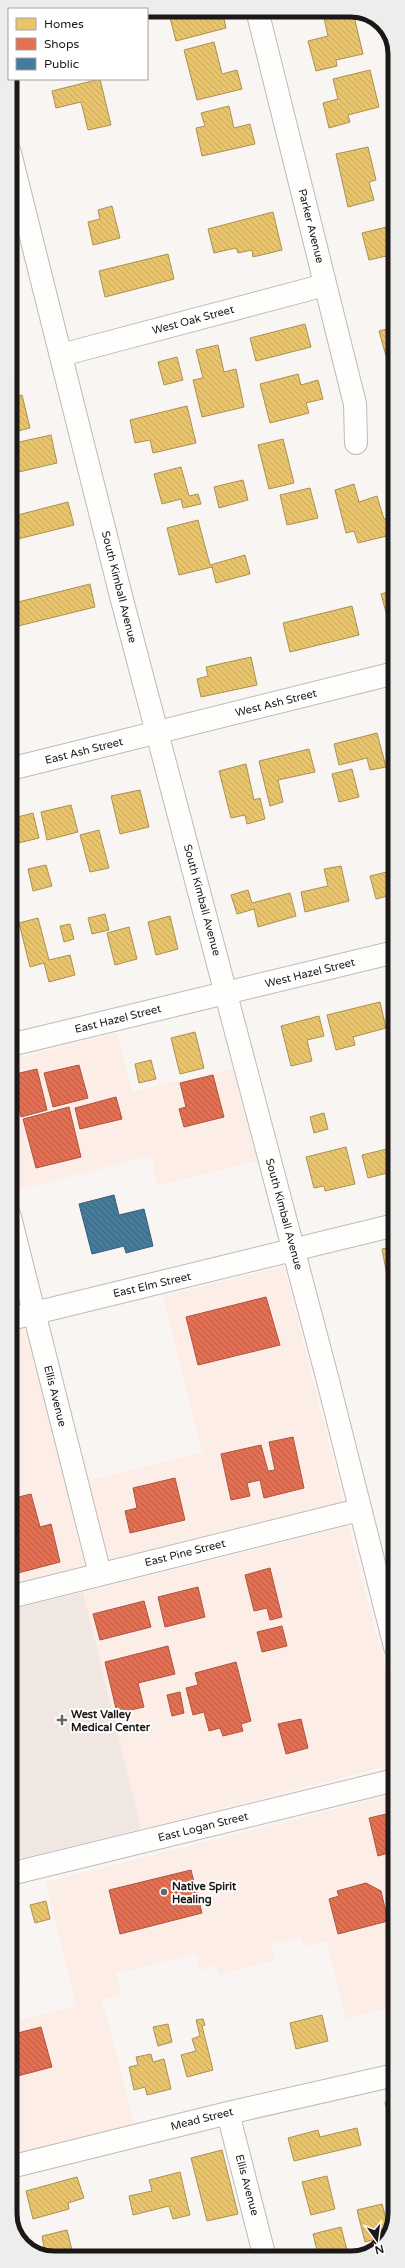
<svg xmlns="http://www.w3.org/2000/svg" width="405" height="2268" font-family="'Varela Round',sans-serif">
<defs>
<pattern id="homes-back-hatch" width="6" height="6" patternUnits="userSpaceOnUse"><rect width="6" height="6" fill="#e9c46a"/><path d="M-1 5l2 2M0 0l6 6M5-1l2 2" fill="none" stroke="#c7a85b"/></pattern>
<pattern id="shops-back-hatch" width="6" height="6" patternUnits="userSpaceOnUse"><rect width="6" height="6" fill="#e76f51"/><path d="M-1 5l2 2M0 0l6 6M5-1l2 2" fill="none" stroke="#ba5a42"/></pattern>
<pattern id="public-back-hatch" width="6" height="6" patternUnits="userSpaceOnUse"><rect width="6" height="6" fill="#457b9d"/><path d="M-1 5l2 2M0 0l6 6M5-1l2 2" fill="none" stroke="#39647f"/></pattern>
</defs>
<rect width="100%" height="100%" fill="#f9f5f3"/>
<path fill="#fcede6" d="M117,1033L132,1092L234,1068L258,1161L158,1185L151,1156L17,1190L10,1162V1060Z
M284,1266L344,1502L10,1584V1332L26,1328L66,1486L202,1452L163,1296Z
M10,1267L20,1306L10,1308Z
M348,1526L395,1705V1764L141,1829L83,1592Z
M395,1794V2006L346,2019L327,1941L304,1946L301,1937L271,1944L275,1960L219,1975L216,1966L200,1970L195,1953L116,1974L121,1995L102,2000L135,2127L10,2159V2023L76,2006L46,1882Z
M10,1944L20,1982L10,1984Z"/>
<path fill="#f0e6e2" d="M83,1592L141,1829L10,1861V1610Z"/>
<path fill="url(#homes-back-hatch)" stroke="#ab9051" d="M168,10H197L198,14L222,10L226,28L176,41Z
M353,12L363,54L336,60L337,66L316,71L308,41L328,36L324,18Z
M214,42L222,74L237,70L242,89L197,100L184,50Z
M370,70L379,107L348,115L350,122L329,128L323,103L338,99L333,79Z
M100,79L111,125L88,130L81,102L56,108L52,91Z
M229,106L234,128L250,124L255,144L202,156L196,128L205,126L201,113Z
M368,147L376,180L369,182L374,200L348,207L336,154Z
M112,206L120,238L93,245L88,222L100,219L98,210Z
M273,212L282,250L253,257L252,250L238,253L236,248L214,253L208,229Z
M395,225V254L369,260L362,233Z
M168,254L174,279L105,297L99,271Z
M305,324L311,347L256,361L250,338Z
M395,327V354L386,356L379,331Z
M218,345L224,372L236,369L244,407L202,417L193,380L203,378L196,350Z
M177,357L183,380L164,385L158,362Z
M298,374L301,385L318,380L323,399L306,403L309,413L270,423L260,384Z
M22,395L30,428L10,433V398Z
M187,406L196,443L153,453L150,440L135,443L130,420Z
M51,435L57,463L10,474V444Z
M283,439L294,483L269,489L258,445Z
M181,467L189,496L198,494L201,504L183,508L181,499L162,504L154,474Z
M243,480L248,500L219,508L214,487Z
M354,484L359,502L377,496L384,519L395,516V534L358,543L354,531L346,533L335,490Z
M310,488L318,518L287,525L280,495Z
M68,502L74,525L10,541V517Z
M198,520L210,565L245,555L250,574L216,583L212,567L179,575L167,528Z
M90,584L95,607L10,628V604Z
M395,590V621L389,623L381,594Z
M352,606L359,635L290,652L283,623Z
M251,657L257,685L201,697L197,679L208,676L206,667Z
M377,733L386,767L370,770L367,758L339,765L334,744Z
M309,749L315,772L278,780L283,802L270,806L259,761Z
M246,764L254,800L260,798L265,819L247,824L245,815L231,818L219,771Z
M352,769L359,797L339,802L332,774Z
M140,790L149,827L120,834L111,796Z
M71,805L78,832L47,840L41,812Z
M33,813L39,838L10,845V819Z
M99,830L109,868L90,872L80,835Z
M10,855L16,878L10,880Z
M46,865L52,886L33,891L28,869Z
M341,866L349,901L305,912L301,892L328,886L324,869Z
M395,870V894L376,899L370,876Z
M248,890L252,903L290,893L296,916L258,927L254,909L237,914L231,895Z
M105,914L109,930L92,934L88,918Z
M170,916L178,949L156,955L148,922Z
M38,918L49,960L70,955L75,975L49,982L44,963L30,967L19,923Z
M70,924L74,939L64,942L60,926Z
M129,927L137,959L115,965L107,933Z
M380,1002L386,1028L353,1037L355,1045L336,1050L327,1015Z
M319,1016L324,1036L307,1040L312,1061L291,1066L281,1026Z
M195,1032L204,1068L180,1074L171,1038Z
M151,1060L156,1079L139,1083L135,1064Z
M324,1113L328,1129L314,1133L310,1117Z
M346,1147L355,1184L325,1191L324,1186L314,1188L306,1157Z
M395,1147V1171L368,1178L362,1155Z
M395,1246V1280L388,1281L382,1249Z
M395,1330V1350L391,1331Z
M46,1901L50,1919L35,1923L30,1905Z
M322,2015L328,2041L296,2049L290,2023Z
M203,2019L205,2025L202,2026L213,2070L187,2077L181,2055L196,2051L192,2039L200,2036L196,2020Z
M168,2024L172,2042L158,2046L153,2027Z
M151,2054L153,2062L164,2059L171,2089L147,2095L145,2087L134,2090L129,2067L138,2065L136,2057Z
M395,2100V2122L390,2123L385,2102Z
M357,2128L361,2145L294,2161L288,2138L318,2130L320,2137Z
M222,2150L238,2214L207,2221L191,2158Z
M180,2172L190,2215L173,2219L169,2206L133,2215L129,2196L152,2191L149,2180Z
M327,2176L335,2209L311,2215L302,2182Z
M77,2177L84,2198L68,2203L69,2209L33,2219L26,2191Z
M382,2204L389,2230L386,2237L365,2242L357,2210Z
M341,2227L349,2258H319L313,2234Z
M67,2230L74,2258L46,2257L42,2236Z
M229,2250L231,2258H198Z"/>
<path fill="url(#shops-back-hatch)" stroke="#aa5540" d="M79,1065L88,1098L53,1107L44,1073Z
M37,1069L47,1110L21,1117L11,1075Z
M213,1075L224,1117L184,1127L179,1109L186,1107L180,1083Z
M116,1097L122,1119L80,1129L75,1108Z
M69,1107L81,1157L36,1168L23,1119Z
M266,1297L280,1345L198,1365L186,1317Z
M293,1437L304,1488L264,1498L260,1480L247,1483L250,1496L231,1500L221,1454L261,1445L268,1471L275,1470L269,1442Z
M175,1478L185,1520L130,1533L125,1511L137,1508L133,1488Z
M31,1494L40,1527L51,1524L60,1562L18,1573L16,1563L10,1564V1499Z
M270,1568L282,1617L270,1620L267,1608L254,1611L245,1575Z
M198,1587L205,1617L165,1627L158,1597Z
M144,1601L151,1627L100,1640L93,1614Z
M282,1626L287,1646L262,1652L257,1632Z
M168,1646L175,1674L138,1683L144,1707L117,1713L105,1662Z
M236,1662L251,1721L241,1724L243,1731L223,1736L220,1728L209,1731L204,1712L193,1715L186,1688L198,1685L195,1673Z
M180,1692L184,1713L172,1716L167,1695Z
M301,1719L308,1748L286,1754L278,1724Z
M395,1812V1851L378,1856L369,1818Z
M191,1870L202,1913L120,1934L109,1890Z
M366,1883L381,1891L388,1921L338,1934L329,1899L339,1896L337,1891Z
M395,1927V1955H393L386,1929Z
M10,1995L16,2017L10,2019Z
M41,2027L52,2067L10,2078V2035Z"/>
<path fill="url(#public-back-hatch)" stroke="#385d75" d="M114,1195L119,1215L144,1209L153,1246L126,1253L124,1246L92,1254L79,1204Z"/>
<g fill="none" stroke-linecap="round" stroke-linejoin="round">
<defs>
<path id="minor" d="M257,10L355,404L356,443
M10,153L121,596L327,1377L395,1647
M61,355L325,285
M10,769L395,673
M10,1045L395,952
M10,1217L100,1574
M10,1319L395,1225
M10,1597L359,1510
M10,1874L395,1780
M228,2113L265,2258
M10,2167L228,2113L395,2075"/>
</defs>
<use href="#minor" stroke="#bebab9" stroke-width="24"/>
<use href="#minor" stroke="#fefefd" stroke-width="22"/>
</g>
<g fill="#696564" stroke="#fff" stroke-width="1.5">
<path d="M60 1714h4v4h4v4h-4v4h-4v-4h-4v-4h4z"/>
<circle cx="164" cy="1892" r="4"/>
</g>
<g text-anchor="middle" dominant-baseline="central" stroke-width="4" stroke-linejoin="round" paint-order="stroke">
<g font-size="11" fill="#1b1817" stroke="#fff">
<text transform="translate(311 226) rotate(76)">Parker Avenue</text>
<text transform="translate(193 320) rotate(-15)">West Oak Street</text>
<text transform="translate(119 587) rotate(76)">South Kimball Avenue</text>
<text transform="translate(276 703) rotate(-14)">West Ash Street</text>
<text transform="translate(84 751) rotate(-14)">East Ash Street</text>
<text transform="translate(202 900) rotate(75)">South Kimball Avenue</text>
<text transform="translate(310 973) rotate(-14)">West Hazel Street</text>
<text transform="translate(118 1019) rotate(-14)">East Hazel Street</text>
<text transform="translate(284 1214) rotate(75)">South Kimball Avenue</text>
<text transform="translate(152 1285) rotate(-13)">East Elm Street</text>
<text transform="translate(55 1396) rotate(76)">Ellis Avenue</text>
<text transform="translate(185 1553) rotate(-14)">East Pine Street</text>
<text transform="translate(203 1827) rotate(-14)">East Logan Street</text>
<text transform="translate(202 2119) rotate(-14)">Mead Street</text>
<text transform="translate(247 2185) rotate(75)">Ellis Avenue</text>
</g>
<g font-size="11" font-weight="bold" fill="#1b1817" stroke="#fff" text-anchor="start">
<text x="71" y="1714">West Valley<tspan x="71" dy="13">Medical Center</tspan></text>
<text x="172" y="1886">Native Spirit<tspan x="172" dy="13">Healing</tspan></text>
</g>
</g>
<path d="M0 0H405V2268H0ZM54 17H351A37 37 0 0 1 388 54V2214A37 37 0 0 1 351 2251H54A37 37 0 0 1 17 2214V54A37 37 0 0 1 54 17Z" fill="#ededec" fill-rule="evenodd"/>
<path fill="none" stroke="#1b1817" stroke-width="5" d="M54 17H351A37 37 0 0 1 388 54V2214A37 37 0 0 1 351 2251H54A37 37 0 0 1 17 2214V54A37 37 0 0 1 54 17Z"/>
<rect x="8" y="8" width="140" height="72" fill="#ffffff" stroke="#a4a3a2"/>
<rect x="16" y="18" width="20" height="12" fill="#e9c46a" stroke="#a4a3a2"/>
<text x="44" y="28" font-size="12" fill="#1b1817">Homes</text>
<rect x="16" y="38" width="20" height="12" fill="#e76f51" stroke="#a4a3a2"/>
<text x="44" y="48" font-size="12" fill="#1b1817">Shops</text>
<rect x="16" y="58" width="20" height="12" fill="#457b9d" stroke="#a4a3a2"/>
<text x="44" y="68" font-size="12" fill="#1b1817">Public</text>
<g transform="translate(377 2240) rotate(166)" stroke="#ffffff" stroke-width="3" paint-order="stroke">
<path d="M0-3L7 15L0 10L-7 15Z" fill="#1b1817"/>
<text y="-6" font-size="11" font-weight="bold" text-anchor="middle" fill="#1b1817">N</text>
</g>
</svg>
